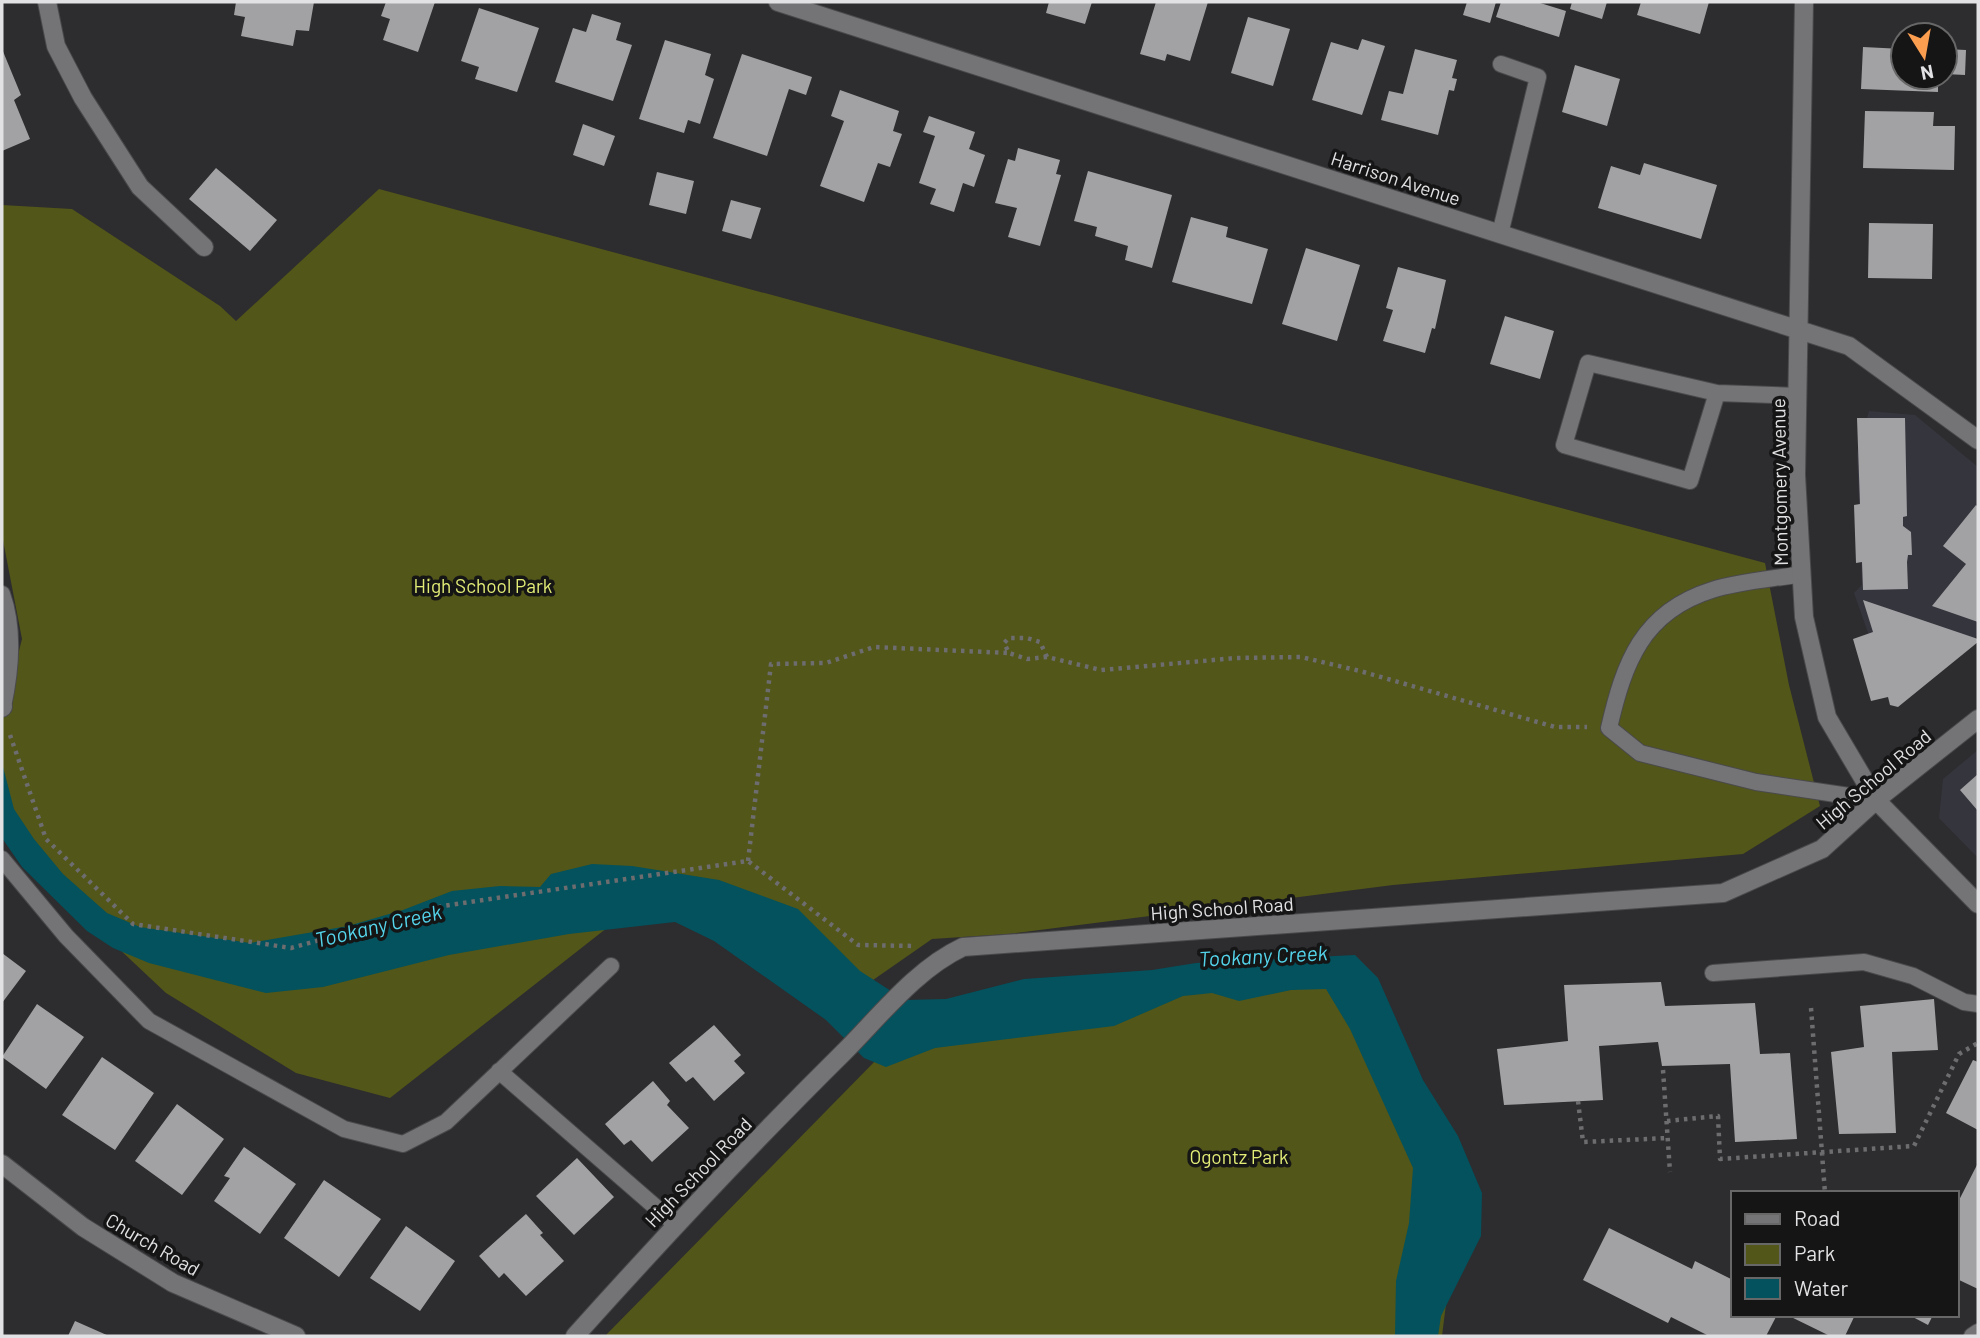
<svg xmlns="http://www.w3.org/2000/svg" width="1980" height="1338" font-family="Barlow,sans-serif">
<rect width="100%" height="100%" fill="#2d2c2f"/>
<path fill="#35353d" d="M1869,411L1915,415L1978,467V635L1906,697L1891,698L1854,593L1862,585L1857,453Z
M1978,750V858L1939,818L1943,779Z"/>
<path fill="#525618" d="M379,189L1765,563L1789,685L1820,806L1743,854L1393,885L1008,934L932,939L863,987L635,906L390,1098L296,1073L166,993L83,915L2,802V717L22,639L2,535V205L72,209L220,306L236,321Z
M1329,965L1418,1109L1449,1280L1442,1336H605L934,1001Z"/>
<path fill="#03525d" d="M2,763L14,809L34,839L63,874L107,913L140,927L250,943L348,926L403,910L452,891L500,886L540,887L551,874L592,864L632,866L719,880L798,909L860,971L905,1000L946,999L1024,979L1152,970L1196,963L1355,955L1378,978L1423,1080L1458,1136L1482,1193L1481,1236L1441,1316L1438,1336H1395L1396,1281L1409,1223L1413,1168L1350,1029L1326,989L1291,990L1239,1001L1212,993L1183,996L1114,1026L935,1048L886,1067L864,1058L826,1020L714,941L675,922L569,934L449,955L323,987L266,993L149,963L113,948L87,931L22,867L2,838Z"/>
<path fill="#a2a2a5" d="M236,2H314L309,31L296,30L293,46L241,36L245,17L234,15Z
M386,2H435L418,52L383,40L390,19L381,16Z
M1049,2H1092L1085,24L1046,13Z
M1156,2H1208L1190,61L1167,54L1165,61L1140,54Z
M1467,2H1496L1490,23L1463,15Z
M1501,2H1537L1566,11L1559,37L1496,17Z
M1572,2H1607L1602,19L1570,9Z
M1641,2H1709L1700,34L1637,15Z
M479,8L539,28L517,92L475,79L479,67L461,61Z
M592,14L621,23L616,40L632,45L613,101L555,82L573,28L586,32Z
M1248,17L1290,29L1273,86L1231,73Z
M1362,39L1385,46L1362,115L1312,100L1331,42L1358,50Z
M665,40L711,54L705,75L714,79L700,124L688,120L684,133L639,119Z
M1863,47L1903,49V77H1943V84H1938V92L1861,89Z
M2,49L21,95L14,100L30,139L2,151Z
M1415,49L1457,60L1452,78L1457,79L1454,91L1449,90L1438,135L1381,120L1389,91L1403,94Z
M1945,49L1966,50L1965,75L1945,74Z
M742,54L812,77L806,95L789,89L767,156L713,138Z
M1575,65L1620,79L1607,126L1562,112Z
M840,90L899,111L893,131L902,134L890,167L878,163L864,202L820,186L844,121L831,116Z
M1865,111L1934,112L1933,126H1955L1954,170L1863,168Z
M929,116L975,132L969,149L985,155L974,187L963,183L954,212L930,204L936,189L919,183L935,136L923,132Z
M583,124L615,136L604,166L573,155Z
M1018,148L1060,160L1056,174L1061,175L1040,246L1008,237L1017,208L995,203L1008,159L1015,161Z
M1644,163L1717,185L1701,239L1598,208L1611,166L1640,175Z
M216,168L277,220L250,251L189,199Z
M1088,171L1172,195L1152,268L1125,260L1128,246L1095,236L1097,227L1074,221Z
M657,172L694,181L686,214L649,205Z
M731,200L761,208L751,239L722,231Z
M1191,217L1228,227L1226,237L1268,249L1252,304L1172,282Z
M1869,223L1933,224L1932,279L1868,278Z
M1306,248L1360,265L1337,341L1282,324Z
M1398,267L1446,280L1435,329L1432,328L1425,353L1383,341L1393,310L1386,308Z
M1505,316L1554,331L1540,379L1490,364Z
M1857,418H1905L1907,516L1903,517V526L1911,532L1912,555H1908L1907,562L1908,589L1863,590L1862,562L1856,563L1854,505L1860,504Z
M1976,505L1978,507V622L1932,606L1966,564L1943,546Z
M1863,600L1978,639V642L1898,707L1890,705L1888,697L1871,701L1853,639L1873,632Z
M1978,774V811L1960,790Z
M2,953L26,971L2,1003Z
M1661,982L1665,1006L1755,1003L1760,1054L1790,1053L1797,1139L1735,1142L1730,1064L1662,1066L1658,1042L1599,1046L1603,1100L1504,1105L1497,1049L1568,1041L1564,985Z
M1934,999L1938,1050L1892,1052L1896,1133L1839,1134L1831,1052L1864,1047L1860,1006Z
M37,1004L84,1037L46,1089L2,1057Z
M714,1025L741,1055L734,1061L745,1073L714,1101L693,1077L686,1082L669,1063Z
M102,1057L154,1093L115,1150L62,1115Z
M1973,1060L1978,1062V1130L1946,1113Z
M653,1081L670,1101L667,1105L689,1128L652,1162L631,1140L624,1145L605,1124Z
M177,1104L224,1139L182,1195L135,1161Z
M244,1147L296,1184L260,1234L214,1201L230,1178L224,1176Z
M577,1158L614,1197L574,1235L536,1196Z
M1978,1163V1289L1957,1279V1204Z
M324,1180L381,1219L339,1277L284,1238Z
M526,1214L543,1233L540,1235L564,1261L526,1296L504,1273L499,1278L479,1256Z
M406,1226L455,1261L420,1311L370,1278Z
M1609,1228L1692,1269L1695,1261L1733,1280V1315H1777L1766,1336H1709L1671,1317L1668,1323L1583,1280Z
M1787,1315H1855L1845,1336H1830Z
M1909,1315H1933L1928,1325Z
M75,1321L109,1336H68Z"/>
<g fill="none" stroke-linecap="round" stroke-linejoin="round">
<defs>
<path id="service" d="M1500,234L1538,77L1501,64
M1717,393L1588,363L1564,445L1690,481L1717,393L1798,396
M1802,574C1773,579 1740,581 1712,590C1642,612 1624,663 1609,728L1640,753L1756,782L1876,800
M2,594C15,630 11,670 3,707
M2,859L66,936L149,1021L344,1129L403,1144L446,1122L611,966
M1713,973L1864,962L1913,976L1964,1002L1978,1004
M499,1071L675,1224
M1972,1336L1978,1332"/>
<path id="minor" d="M47,2L56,46L83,98L140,187L204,247
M778,2L1849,346L1978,440
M1804,2L1796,475L1804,617L1827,717L1876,800L1978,904
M2,708L3,707
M575,1336C662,1239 751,1144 844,1052C880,1016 916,969 963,947L1723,893L1822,849L1876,800L1978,719"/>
<path id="tertiary" d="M2,1164L83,1227L173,1283L296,1336"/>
</defs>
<use href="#service" stroke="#4a4a4c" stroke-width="18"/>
<use href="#minor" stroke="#4a4a4c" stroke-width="20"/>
<use href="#tertiary" stroke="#4a4a4c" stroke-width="20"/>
<path stroke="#6d6c6f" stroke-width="4.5" stroke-dasharray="3.5 5" stroke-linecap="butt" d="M1047,657L1040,642L1027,638H1009L1004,643L1009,653L1027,659L1047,657L1101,670L1236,658L1301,657L1360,671L1555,727H1587
M10,735L46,839L133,924L291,948L443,906L748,861L858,945L915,946
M748,861L771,664L826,663L874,647L1009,653
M1811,1008L1825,1193
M1663,1070L1670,1172
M1578,1101L1583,1142L1668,1138
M1667,1121L1718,1116L1720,1159L1914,1146L1959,1054L1978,1043"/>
<use href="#service" stroke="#747477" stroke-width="16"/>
<use href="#minor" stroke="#747477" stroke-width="18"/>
<use href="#tertiary" stroke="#747477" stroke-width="18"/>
</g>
<g text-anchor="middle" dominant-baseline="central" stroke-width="7" stroke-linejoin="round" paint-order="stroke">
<g font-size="19" fill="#e2e1e3" stroke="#151516">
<text transform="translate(1396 178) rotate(18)">Harrison Avenue</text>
<text transform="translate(1779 482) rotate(-91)">Montgomery Avenue</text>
<text transform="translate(1873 779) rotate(-40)">High School Road</text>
<text transform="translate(1222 908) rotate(-4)">High School Road</text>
<text transform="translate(698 1172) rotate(-46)">High School Road</text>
<text transform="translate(153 1244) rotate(30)">Church Road</text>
</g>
<g font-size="19" fill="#e3ed76" stroke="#151516">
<text x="483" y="585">High School Park</text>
<text x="1239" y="1156">Ogontz Park</text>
</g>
<g font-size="21" font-style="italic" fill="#54d5eb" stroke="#151516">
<text transform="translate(378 925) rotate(-13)">Tookany Creek</text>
<text transform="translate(1263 955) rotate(-3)">Tookany Creek</text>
</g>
</g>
<rect width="1980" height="1338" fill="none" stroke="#e2e1e3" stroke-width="7"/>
<rect x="1731" y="1191" width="228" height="126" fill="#151516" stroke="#676768" stroke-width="2"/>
<rect x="1745" y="1214" width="35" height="10" fill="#747477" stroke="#676768" stroke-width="2"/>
<text x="1794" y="1226" font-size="21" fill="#e2e1e3">Road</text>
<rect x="1745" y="1244" width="35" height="21" fill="#525618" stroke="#676768" stroke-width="2"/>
<text x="1794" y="1261" font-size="21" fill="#e2e1e3">Park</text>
<rect x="1745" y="1278" width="35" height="21" fill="#03525d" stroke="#676768" stroke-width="2"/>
<text x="1794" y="1296" font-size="21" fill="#e2e1e3">Water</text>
<g transform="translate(1924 56) rotate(169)"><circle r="33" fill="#151516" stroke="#676768" stroke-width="2"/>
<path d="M0-5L12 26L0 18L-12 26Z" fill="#fb9e50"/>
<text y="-10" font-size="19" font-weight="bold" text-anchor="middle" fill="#e2e1e3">N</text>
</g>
</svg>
